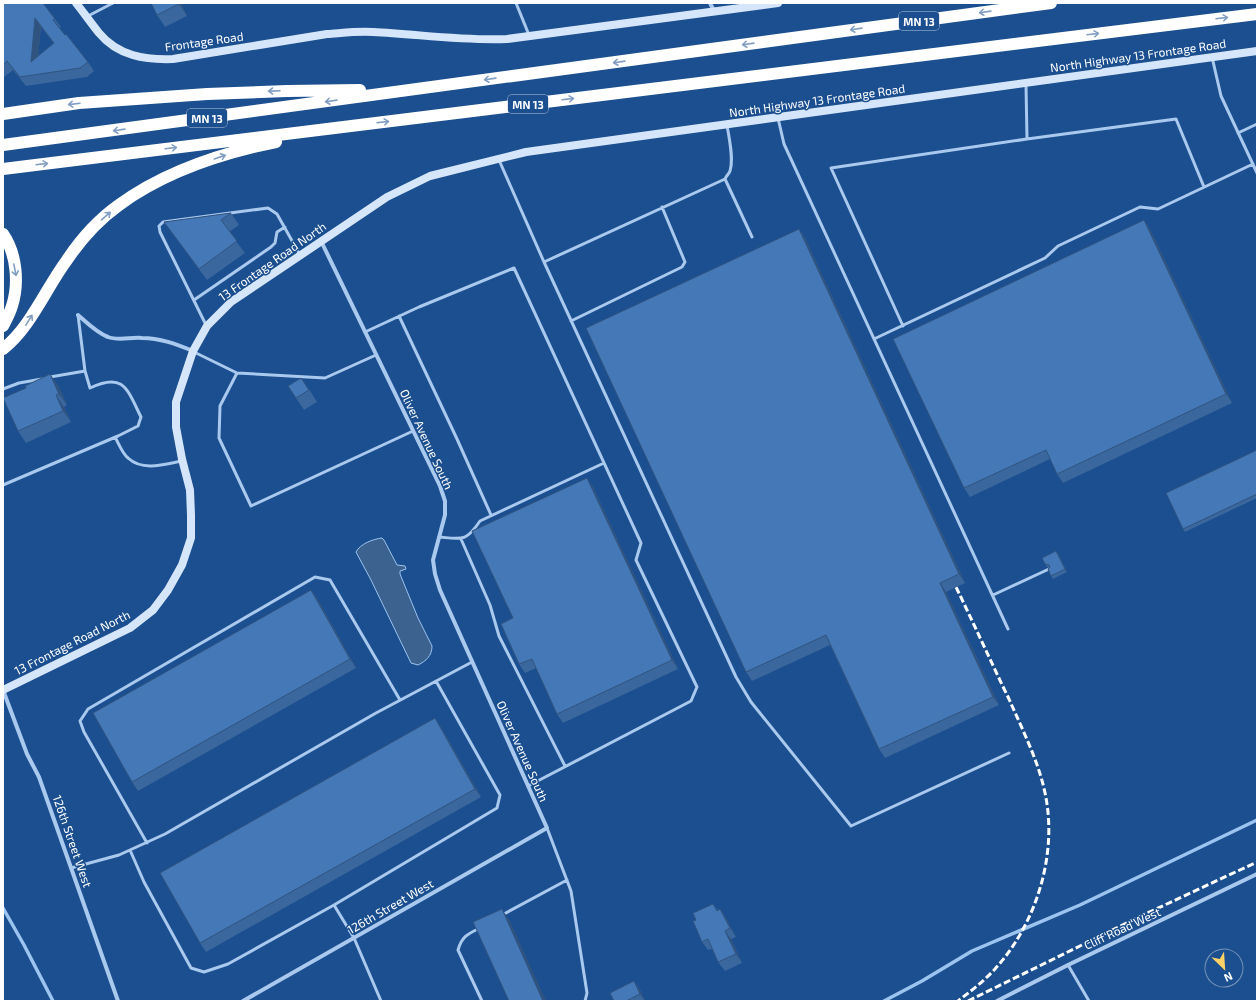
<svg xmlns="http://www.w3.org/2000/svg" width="1260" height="1004" font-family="'Exo 2',sans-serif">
<rect width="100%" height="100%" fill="#1b4f8f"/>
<path fill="#3c6290" stroke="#9cc4f0" d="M382,538L384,540L397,565L405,566L406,569L400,571V574L418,618L432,646C432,656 426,661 418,665L411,663L371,580L356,552C360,544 373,539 382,538Z"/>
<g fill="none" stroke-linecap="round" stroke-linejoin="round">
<path stroke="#9cc4f0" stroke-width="3.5" d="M3,908L24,945L53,1001
M884,1001L922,981L972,951L1080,905L1257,820"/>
<path stroke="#a9c9ee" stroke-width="3" d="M516,3L529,35
M88,16L113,3
M1212,57L1221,96L1257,173
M1026,85L1027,139L1176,119L1204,187
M778,118L784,144L1008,629
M1238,133L1257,124
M499,160L544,262L725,179C726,176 729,174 730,171C734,159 729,138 727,125
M725,179L752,237
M544,262L736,677L751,702L851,826L1009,753
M194,300L271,247L275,243L277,232L285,227
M399,316L457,439L491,515
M571,321L682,267L685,262L662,207
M206,325L160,232L159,226L163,222L268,208L277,214L300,255
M903,326L831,168L1027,139
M365,332L419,307L514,268L641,543L636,560L697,687L691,701L528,786
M874,339L1045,258L1058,246L1140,207L1158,209L1253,164
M194,352L237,373L220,406L219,438L251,506L413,431
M237,373L325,378L376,355
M50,377L85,371
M3,389L19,383L42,379
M115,437C119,444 122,453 128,458C143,472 166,464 182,461
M3,485L118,436L138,426L141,417C127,389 124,372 90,388L85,371L78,315
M439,537C462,539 466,542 480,521L604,463
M461,539L490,605L499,636L565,766
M993,595L1049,569
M547,828L571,891L587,993L585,1001
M147,843L84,732L80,721L88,709L315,577L330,580L400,700
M130,850L144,882L191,968L204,972L228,964L334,905
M71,868L119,855L165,834L376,713L472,662
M502,915L567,880
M480,928C468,934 462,936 458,950L482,1001
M1068,965L1089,1001
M381,1001L354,938L334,905L497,808L500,795L436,681"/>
<path stroke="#a9c9ee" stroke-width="4" d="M710,3L714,11
M78,315C86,322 97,333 108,337C118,341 131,337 142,338C160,338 176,344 193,351
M3,690L27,754L39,777L118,1001
M243,1001L547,828L440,590L435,574L433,560L445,515V501L440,486L321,241
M997,1001L1068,965L1257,874"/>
<path stroke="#d6e6fa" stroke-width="8" d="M76,3C84,13 91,23 99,33C118,56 145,60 173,59L327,34C342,33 357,31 373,32C417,34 462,41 507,39L778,3
M3,690L130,628L153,610L168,590L182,565L191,538V515L190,490L182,459L176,427V402L193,351L207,326L231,302L387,197L430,176L526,152L1257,51"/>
<path stroke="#fff" stroke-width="12" d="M3,114L79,103L207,94L287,91L360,90
M3,145L1051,3
M3,169L1257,14
M3,234C17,254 19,284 12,306C10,313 6,320 3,326
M3,349C31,327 46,288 67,260C81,239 98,220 119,205C164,172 222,153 276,142"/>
<path stroke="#fff" stroke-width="3" stroke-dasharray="7 3" stroke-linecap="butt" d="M956,587C974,624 991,662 1009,699C1023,731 1040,764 1046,798C1057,858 1035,925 995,969C984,981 971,991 958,1001
M968,1001L1141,916L1257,862"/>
</g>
<path fill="#3a679d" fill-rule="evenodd" d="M3,3L55,19L61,27L59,28L65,35L88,62L94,71L87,77L26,86L13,70L3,78ZM41,27L54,44L38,56Z
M151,3H181L187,16L165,27L157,15Z
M231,213L239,225L229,232L245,253L207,280L164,222Z
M1144,220L1150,229L1232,403L1063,483L1057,474L1050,459L970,497L964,488Z
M799,229L805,238L965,583L946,592L999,705L885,758L879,749L830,645L752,681L746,672Z
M58,385L67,405L64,407L71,422L26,443L18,431Z
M309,389L317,402L304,410L296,398Z
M1257,450V498L1185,532L1183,529Z
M593,487L678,669L563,723L557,714L536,668L525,673L519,664L513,618Z
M1058,554L1067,572L1053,579L1051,576L1050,567H1047L1045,564Z
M317,598L356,668L138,791L132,782Z
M441,727L481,797L206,952L200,943Z
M713,904L718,910L720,909L726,918L736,937L731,939L742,963L725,971L718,962L712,949L708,950L702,942L696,920Z
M634,981L640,990L645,1001H614Z"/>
<path fill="#305480" d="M178,3H181L187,16L179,4Z
M35,18L41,27L37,70L31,62Z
M1144,220L1150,229L1232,403L1226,394Z
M799,229L805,238L965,583L959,574Z
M50,374L58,385L67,405L59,394Z
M56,395L64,407L71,422L63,411Z
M587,478L593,487L678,669L672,660Z
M1056,551L1058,554L1067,572L1065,569Z
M940,583L946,592L999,705L993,697Z
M311,590L317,598L356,668L350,659Z
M435,718L441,727L481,797L475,789Z
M502,909L510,921L546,1001H543Z
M720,909L726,918L736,937L730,928Z
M725,931L731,939L742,963L736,954Z
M634,981L640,990L645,1001L640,994Z"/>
<path fill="#4478b7" stroke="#305480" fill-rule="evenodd" d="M3,3H43L55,19L53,20L65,35L66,34L88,62L80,68L20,77L7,61L3,65ZM35,18L54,43L31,62Z
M151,3H178L179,4L157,15Z
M231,213L221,220L237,241L199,269L164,222Z
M1144,220L1226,394L1057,474L1046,450L964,488L893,339Z
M799,229L959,574L940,583L993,697L879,749L826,635L746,672L586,328Z
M50,374L59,394L56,395L63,411L18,431L3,398L26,388L25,386Z
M301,378L309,390L296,398L288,386Z
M1257,450V494L1183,529L1166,493Z
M587,478L672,660L557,714L532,659L519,664L501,624L513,618L472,531Z
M1056,551L1065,569L1051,576L1048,569L1050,567L1049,565L1045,564L1042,558Z
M311,590L350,659L132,782L93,713Z
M435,718L475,789L200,943L160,873Z
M713,904L717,911L720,909L730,928L725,931L736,954L718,962L708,939L702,942L693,921L696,920L693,913Z
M502,909L543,1001H509L473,922Z
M634,981L640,994L626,1001H614L610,993Z"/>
<defs><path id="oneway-shaft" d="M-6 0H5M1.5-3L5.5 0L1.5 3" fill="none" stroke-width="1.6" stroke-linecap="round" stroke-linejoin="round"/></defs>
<g stroke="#829ec1">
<use href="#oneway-shaft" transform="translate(985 12) rotate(172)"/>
<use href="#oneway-shaft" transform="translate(1222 18) rotate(-7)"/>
<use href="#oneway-shaft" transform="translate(856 29) rotate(172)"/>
<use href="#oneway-shaft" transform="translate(1093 34) rotate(-7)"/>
<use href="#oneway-shaft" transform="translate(748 44) rotate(172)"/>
<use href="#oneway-shaft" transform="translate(619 62) rotate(172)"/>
<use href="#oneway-shaft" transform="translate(490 79) rotate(172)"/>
<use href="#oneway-shaft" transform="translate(274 91) rotate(178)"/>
<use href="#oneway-shaft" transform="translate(568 99) rotate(-7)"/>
<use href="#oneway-shaft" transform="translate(331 101) rotate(172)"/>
<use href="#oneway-shaft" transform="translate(74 104) rotate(173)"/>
<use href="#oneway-shaft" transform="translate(383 122) rotate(-7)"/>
<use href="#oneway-shaft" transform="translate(119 130) rotate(172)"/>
<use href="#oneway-shaft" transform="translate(171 148) rotate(-7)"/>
<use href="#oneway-shaft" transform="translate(220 157) rotate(-19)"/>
<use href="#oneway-shaft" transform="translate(42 164) rotate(-7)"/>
<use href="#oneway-shaft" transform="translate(106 216) rotate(-41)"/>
<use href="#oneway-shaft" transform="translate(15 270) rotate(79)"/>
<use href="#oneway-shaft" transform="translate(29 320) rotate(-58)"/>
</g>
<g text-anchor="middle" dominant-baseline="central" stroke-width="3" stroke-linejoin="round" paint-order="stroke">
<g fill="#1b4f8f" stroke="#bbcadd" stroke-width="1">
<rect x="899" y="12" width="40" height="18" rx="3"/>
<rect x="508" y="95" width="40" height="18" rx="3"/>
<rect x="187" y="109" width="40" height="18" rx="3"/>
</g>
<g font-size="11" font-weight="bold" fill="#fff">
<text x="919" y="21">MN 13</text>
<text x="528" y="104">MN 13</text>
<text x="207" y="118">MN 13</text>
</g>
<g font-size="12" fill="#fff" stroke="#1b4f8f">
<text transform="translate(204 41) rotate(-8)">Frontage Road</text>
<text transform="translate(1138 55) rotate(-8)">North Highway 13 Frontage Road</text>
<text transform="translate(817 100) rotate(-8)">North Highway 13 Frontage Road</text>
<text transform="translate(272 261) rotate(-35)">13 Frontage Road North</text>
<text transform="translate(427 439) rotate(65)">Oliver Avenue South</text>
<text transform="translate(72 642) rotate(-27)">13 Frontage Road North</text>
<text transform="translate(523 751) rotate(66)">Oliver Avenue South</text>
<text transform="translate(73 841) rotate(71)">126th Street West</text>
<text transform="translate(390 906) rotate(-30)">126th Street West</text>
<text transform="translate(1122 928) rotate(-25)">Cliff Road West</text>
</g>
</g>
<rect width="1260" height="1004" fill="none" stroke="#ffffff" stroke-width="8"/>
<g transform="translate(1224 968) rotate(155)"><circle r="19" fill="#1b4f8f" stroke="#7695bc"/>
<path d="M0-3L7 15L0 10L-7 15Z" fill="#ffd166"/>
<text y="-6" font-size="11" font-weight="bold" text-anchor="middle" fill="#ffffff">N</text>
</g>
</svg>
